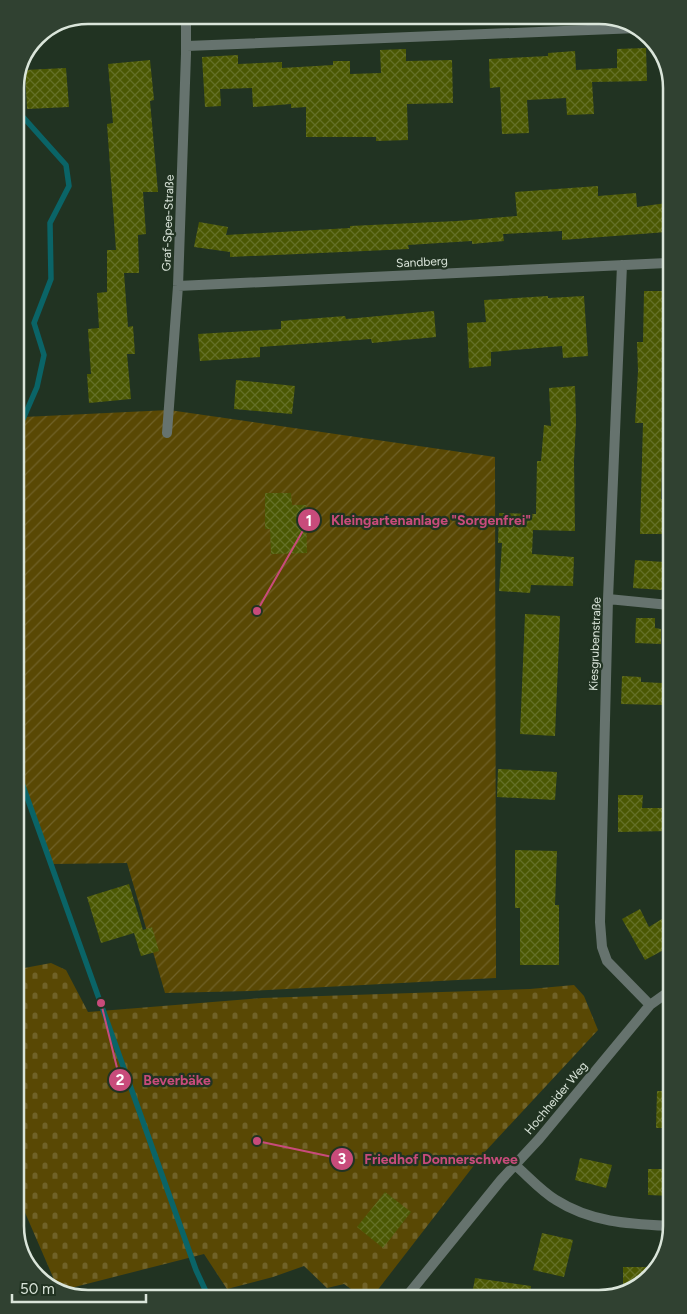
<svg xmlns="http://www.w3.org/2000/svg" width="687" height="1314" font-family="Figtree,sans-serif">
<defs>
<pattern id="cemetery-stones" width="16" height="16" patternUnits="userSpaceOnUse" patternTransform="scale(1.25)"><rect width="16" height="16" fill="#594804"/><path d="M2 7V4a2 2 0 0 1 4 0v3zM10 15v-3a2 2 0 0 1 4 0v3z" fill="#706228"/></pattern>
<pattern id="garden-furrows" width="10" height="10" patternUnits="userSpaceOnUse" patternTransform="scale(1.25)"><rect width="10" height="10" fill="#594804"/><path d="M-1 1l2-2M0 10L10 0M9 11l2-2" fill="none" stroke="#706228"/></pattern>
<pattern id="building-cross-hatch" width="8" height="8" patternUnits="userSpaceOnUse" patternTransform="scale(1.25)"><rect width="8" height="8" fill="#4b5803"/><path d="M0 0l8 8M0 8l8-8" fill="none" stroke="#647027"/></pattern>
</defs>
<rect width="100%" height="100%" fill="#213322"/>
<path fill="url(#cemetery-stones)" d="M51,963L66,970L88,1012L262,998L530,989L574,985L584,996L598,1030L482,1155L373,1296H361L344,1284L327,1288L304,1266L273,1277L227,1289L204,1254L59,1291L20,1201L19,969Z"/>
<path fill="url(#garden-furrows)" d="M169,410L495,457L496,978L250,991L165,993L127,863L52,864L18,766L17,430L24,417Z"/>
<g fill="none" stroke-linecap="round" stroke-linejoin="round">
<path stroke="#0a6467" stroke-width="5.5" d="M15,108L66,165L69,186L50,223L51,279L34,323L44,355L37,387L24,417L17,430
M18,772L196,1270L209,1298"/>
</g>
<path fill="url(#building-cross-hatch)" d="M646,48L647,81L592,82L594,114L567,115L566,98L527,100L529,133L502,134L500,87L490,88L489,59L548,56V53L575,51L576,70L617,68V49Z
M406,49V61L452,60L453,103L407,104L408,140L376,141V137H306V107L291,108V104L253,107L252,88L220,89L221,106L205,107L202,57L238,55V64L282,62V68L333,65V61H350V74L381,73L380,50Z
M150,60L154,100L150,101L158,192H143L146,234L138,235L139,273H124L128,327L133,326L135,354H127L131,399L89,403L87,374H91L88,329L99,328L97,293L107,292V250H116L107,124L113,123L108,64Z
M66,68L69,107L27,109L25,70Z
M598,186V196L636,193L637,207L667,203V232L562,240V231L503,234L504,241L472,244V241L408,245L409,249L230,257V252L194,247L199,222L228,227L226,235L350,228V226L457,221L517,216L515,192Z
M644,291H667L668,424H663L661,499L666,500L664,534H640L643,423H635L638,371L637,342H643Z
M548,296V298L584,296L588,356L563,358L562,346L491,352V366L469,368L467,323L486,322L484,300Z
M434,311L436,337L372,343L371,339L260,347V357L200,361L198,334L281,329V321L345,316L346,319Z
M236,380L295,386L292,414L234,409Z
M575,386L576,422L574,461L575,531L533,530L532,554L574,557L573,586L531,585L530,593L499,591L502,543H498L499,513L536,514L537,461H541L544,425L551,426L549,388Z
M265,493H291L292,505H306L307,553L271,554L270,529H265Z
M635,560L664,562L662,590L633,588Z
M525,614L560,616L555,736L520,734Z
M636,618H655V628L661,629V644L635,643Z
M622,676L641,677V682L662,683V705L621,704Z
M498,769L557,772L555,800L497,797Z
M618,795H643L642,808H670V831L618,832Z
M515,850L557,851L555,905H559V965H520V908H515Z
M129,884L143,930L152,927L159,951L141,956L134,933L101,943L87,897Z
M640,909L649,927L670,914L671,946L645,960L622,919Z
M657,1091H671L672,1128H656Z
M580,1158L612,1165L606,1188L575,1180Z
M648,1169H672V1196L648,1195Z
M385,1192L411,1212L383,1248L357,1227Z
M542,1233L573,1240L564,1277L533,1270Z
M623,1267H659L627,1293H623Z
M475,1278L531,1286L530,1294L472,1295Z"/>
<g fill="none" stroke-linecap="round" stroke-linejoin="round">
<path stroke="#66736e" stroke-width="10" d="M187,46L638,28
M622,265L608,599L600,922L602,947L607,961L650,1005
M178,286L667,263
M167,433L178,286L186,54V15
M608,599L669,605
M515,1165C528,1176 541,1191 556,1200C592,1223 631,1224 672,1226
M407,1296L501,1180L539,1139L650,1005L671,990"/>
</g>
<g text-anchor="middle" dominant-baseline="central" stroke-width="4.5" stroke-linejoin="round" paint-order="stroke">
<g font-size="12" fill="#dae5da" stroke="#213322">
<text transform="translate(168 223) rotate(-88)">Graf-Spee-Straße</text>
<text transform="translate(422 262) rotate(-3)">Sandberg</text>
<text transform="translate(595 644) rotate(-88)">Kiesgrubenstraße</text>
<text transform="translate(556 1098) rotate(-50)">Hochheider Weg</text>
</g>
</g>
<path d="M0 0H687V1314H0ZM88 24H599A64 64 0 0 1 663 88V1226A64 64 0 0 1 599 1290H88A64 64 0 0 1 24 1226V88A64 64 0 0 1 88 24Z" fill="#304131" fill-rule="evenodd"/>
<path fill="none" stroke="#dae5da" stroke-width="2.5" d="M88 24H599A64 64 0 0 1 663 88V1226A64 64 0 0 1 599 1290H88A64 64 0 0 1 24 1226V88A64 64 0 0 1 88 24Z"/>
<path fill="none" stroke="#c84b7b" stroke-width="2" d="M257 611L309 520M101 1003L120 1080M257 1141L342 1159"/>
<g fill="#c84b7b" stroke="#213322" stroke-width="2">
<circle cx="257" cy="611" r="5"/>
<circle cx="101" cy="1003" r="5"/>
<circle cx="257" cy="1141" r="5"/>
<circle cx="309" cy="520" r="12"/>
<circle cx="120" cy="1080" r="12"/>
<circle cx="342" cy="1159" r="12"/>
</g>
<g font-size="15" text-anchor="middle" font-weight="bold" fill="#fff">
<text x="309" y="526">1</text>
<text x="120" y="1085">2</text>
<text x="342" y="1164">3</text>
</g>
<g font-size="14" text-anchor="middle" font-weight="bold" fill="#c84b7b" stroke="#213322" stroke-width="4.5" stroke-linejoin="round" paint-order="stroke">
<text x="431" y="525">Kleingartenanlage "Sorgenfrei"</text>
<text x="177" y="1085">Beverbäke</text>
<text x="441" y="1164">Friedhof Donnerschwee</text>
</g>
<path d="M12 1294v8h134v-8" fill="none" stroke="#dae5da" stroke-width="2.5"/>
<text x="20" y="1294" font-size="15" fill="#dae5da" stroke="#213322" stroke-width="4" paint-order="stroke">50 m</text>
</svg>
